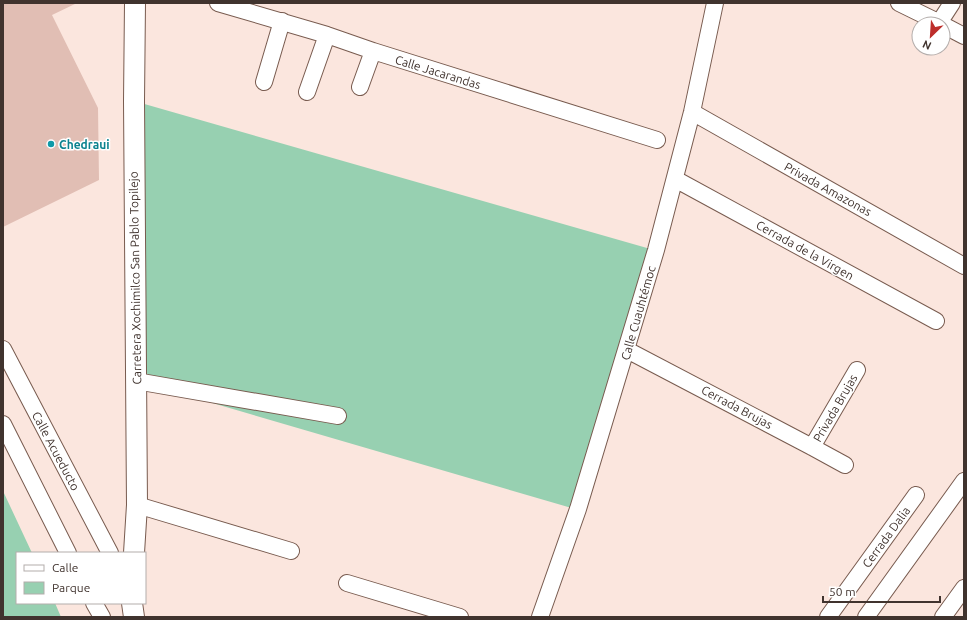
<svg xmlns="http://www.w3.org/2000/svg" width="967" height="620" font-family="Ubuntu,sans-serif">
<rect width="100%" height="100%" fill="#fbe6de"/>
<path fill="#97d0b1" d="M134,101L654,250L575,509L144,383Z
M3,491L32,553H17V603H55L61,617H3Z"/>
<path fill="#e1beb4" d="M3,3H77L52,15L98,108L99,180L3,227Z"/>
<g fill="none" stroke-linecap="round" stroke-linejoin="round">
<defs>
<path id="minor" d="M218,3L327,35L373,51L657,140
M899,3L942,24
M939,23L952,3
M943,25L964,36
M264,82L282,21
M360,87L373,51
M307,92L327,35
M692,112L964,266
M675,179L936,321
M3,349L110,553
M627,350L812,447L845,465
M136,381L338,416
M3,424L68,553
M812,447L857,370
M137,505L291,551
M347,583L460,617
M94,603L102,617
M540,617L578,509L656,250L692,112L715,3
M828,617L916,495
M866,617L964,481
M943,617L964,588"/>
<path id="major" d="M134,553L137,505L134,101L135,3
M132,603L134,617"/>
</defs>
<use href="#minor" stroke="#785b4f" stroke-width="18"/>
<use href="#major" stroke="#785b4f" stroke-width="22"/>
<use href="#minor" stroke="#fff" stroke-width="16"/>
<use href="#major" stroke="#fff" stroke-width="20"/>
</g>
<circle fill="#0f9aa8" stroke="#fff" stroke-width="1.5" cx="51" cy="144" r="4"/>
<g text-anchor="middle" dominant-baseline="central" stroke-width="3" stroke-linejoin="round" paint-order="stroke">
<g font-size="12" fill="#40332e" stroke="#fff">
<text transform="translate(438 72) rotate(17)">Calle Jacarandas</text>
<text transform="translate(828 189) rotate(29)">Privada Amazonas</text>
<text transform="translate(805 250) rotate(29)">Cerrada de la Virgen</text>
<text transform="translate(135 278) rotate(-91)">Carretera Xochimilco San Pablo Topilejo</text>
<text transform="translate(638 313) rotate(-74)">Calle Cuauhtémoc</text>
<text transform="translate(737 407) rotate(28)">Cerrada Brujas</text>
<text transform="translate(835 408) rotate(-60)">Privada Brujas</text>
<text transform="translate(56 451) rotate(62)">Calle Acueducto</text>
<text transform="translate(886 537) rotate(-54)">Cerrada Dalia</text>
</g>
<g font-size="12" font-weight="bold" fill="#0d838f" stroke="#fff" text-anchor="start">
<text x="59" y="144">Chedraui</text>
</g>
</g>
<rect width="967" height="620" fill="none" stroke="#40332e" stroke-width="8"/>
<rect x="16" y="552" width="130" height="52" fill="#ffffff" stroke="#b3adab"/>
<rect x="24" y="565" width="20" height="6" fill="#ffffff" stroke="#b3adab"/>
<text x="52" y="572" font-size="12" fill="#40332e">Calle</text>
<rect x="24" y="582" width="20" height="12" fill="#97d0b1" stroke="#b3adab"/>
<text x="52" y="592" font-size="12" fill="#40332e">Parque</text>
<g transform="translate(931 36) rotate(205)"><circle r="19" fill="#ffffff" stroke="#b3adab"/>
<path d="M0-3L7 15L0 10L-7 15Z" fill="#bd2e2b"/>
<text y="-6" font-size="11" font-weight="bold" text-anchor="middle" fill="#40332e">N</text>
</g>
<path d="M823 596v6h117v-6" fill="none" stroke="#40332e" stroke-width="2"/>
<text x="829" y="596" font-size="12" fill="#40332e" stroke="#ffffff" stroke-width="3" paint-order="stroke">50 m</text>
</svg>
